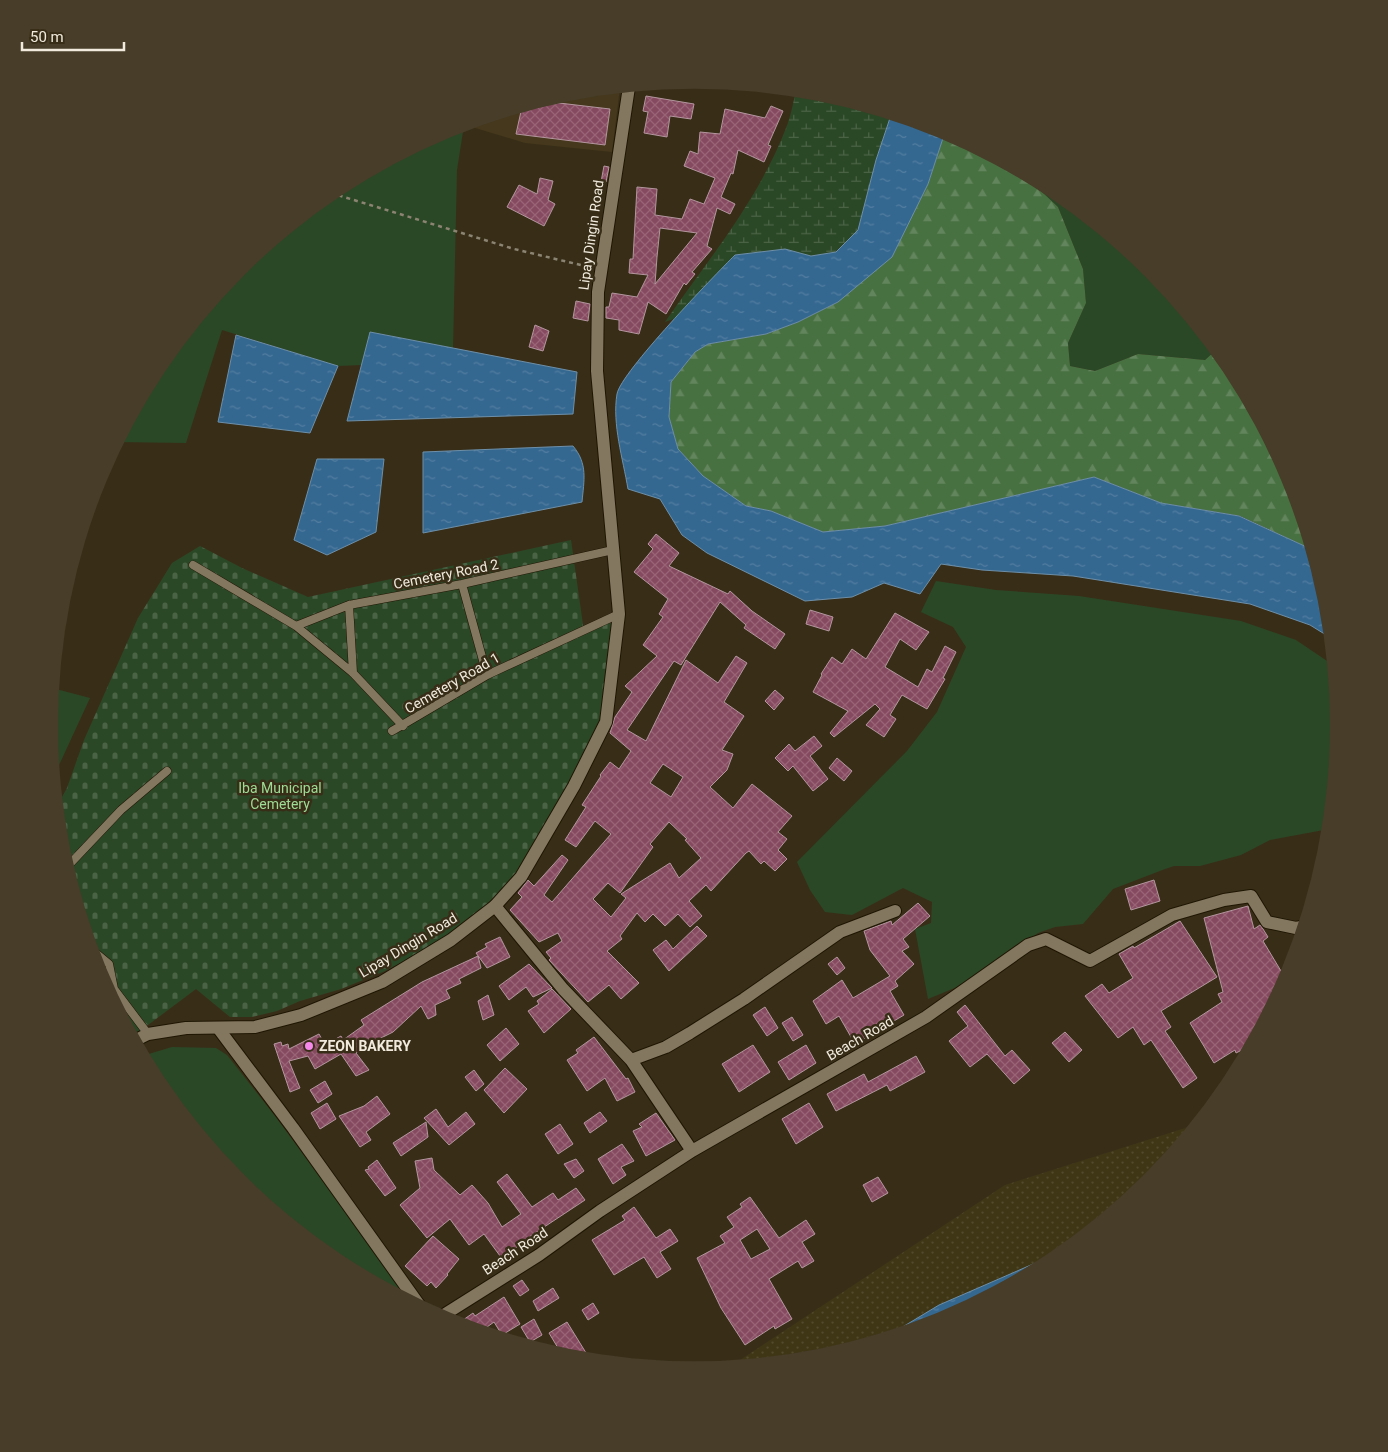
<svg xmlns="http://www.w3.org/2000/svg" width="1388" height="1452" font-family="Roboto,sans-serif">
<defs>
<pattern id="forest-firs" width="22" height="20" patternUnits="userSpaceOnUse" patternTransform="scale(1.25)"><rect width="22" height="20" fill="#487142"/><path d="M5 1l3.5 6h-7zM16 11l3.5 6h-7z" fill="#63855d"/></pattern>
<pattern id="wetland-marsh" width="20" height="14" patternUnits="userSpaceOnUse" patternTransform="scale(1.25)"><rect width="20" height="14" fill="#2b4826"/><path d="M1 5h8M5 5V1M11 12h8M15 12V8" fill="none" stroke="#4a6345"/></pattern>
<pattern id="sand-dots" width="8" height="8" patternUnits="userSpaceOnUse" patternTransform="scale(1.25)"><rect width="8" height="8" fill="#3f3616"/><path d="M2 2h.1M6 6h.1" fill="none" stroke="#524a2c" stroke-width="1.8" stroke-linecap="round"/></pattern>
<pattern id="cemetery-stones" width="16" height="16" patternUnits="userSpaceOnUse" patternTransform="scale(1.25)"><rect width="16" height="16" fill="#2b4826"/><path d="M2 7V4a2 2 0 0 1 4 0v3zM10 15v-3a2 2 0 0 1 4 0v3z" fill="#4a6345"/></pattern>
<pattern id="water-ripples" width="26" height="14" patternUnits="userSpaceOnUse" patternTransform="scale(1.25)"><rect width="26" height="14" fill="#356891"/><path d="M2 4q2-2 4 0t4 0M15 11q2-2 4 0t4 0" fill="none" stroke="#537ea0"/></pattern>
<pattern id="building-cross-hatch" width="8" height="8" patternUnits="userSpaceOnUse" patternTransform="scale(1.25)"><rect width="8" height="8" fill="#864a60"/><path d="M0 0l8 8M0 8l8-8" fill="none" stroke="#986476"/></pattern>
</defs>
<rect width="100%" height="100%" fill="#382e18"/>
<path fill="#45381c" d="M620,88L612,152L525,143L472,127V122L568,93Z"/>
<path fill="#2b4826" d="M464,125L457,170L453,348L371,332L362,365L338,366L222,330L186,443L118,442L158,367L238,270L336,189L447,130Z
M1023,174L1053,190L1150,270L1216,350L1205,360L1138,354L1095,371L1070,366L1068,343L1086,303L1083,269L1058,207Z
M936,581L996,590L1079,596L1241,621L1296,640L1333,665L1339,726L1329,829L1270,840L1241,855L1200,866H1174L1165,869L1113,889L1083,924L1055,927L1038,933L969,982L928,999L915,929L931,923L932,902L903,888L852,915L825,912L810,890L797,862L907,751L937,712L966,647L953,627L921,612Z
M52,688L90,698L54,776L49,726Z
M172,1047L216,1048L227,1055L275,1116L412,1303L335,1262L238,1182L157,1084L142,1056Z"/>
<path fill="url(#forest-firs)" d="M945,132L1023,174L1058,207L1083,269L1086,303L1068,343L1070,366L1095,371L1138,354L1205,360L1216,350L1231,368L1290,479L1311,549L1240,516L1161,503L1094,477L885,526L823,532L771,511L746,506L703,476L678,449L669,417L671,382L695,352L708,344L766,334L798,322L838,302L928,184Z"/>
<path fill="url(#wetland-marsh)" d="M796,91L820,93L891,115L876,160L858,230L835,252L811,256L785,249L735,255L676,318L665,322C708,260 759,199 786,128C791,116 793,103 796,91Z"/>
<path fill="url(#sand-dots)" d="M1198,1124L1150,1182L1070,1248L939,1305L881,1340L820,1359L728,1368L1005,1185Z"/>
<path fill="url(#cemetery-stones)" d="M571,540L584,632L613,619L600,724L569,787L530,856L504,891L448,938L385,971L341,989L300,1001L277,1011L252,1017H230L196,989L132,1037L98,973L61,852L57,806L67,788L84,740L138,618L172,563L200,546L242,568L308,597Z"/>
<path fill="url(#water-ripples)" stroke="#6d8fa8" d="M891,115L945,132L928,184L892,257L838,302L798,322L766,334L708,344L695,352L671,382L669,417L678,449L703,476L746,506L771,511L823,532L885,526L1094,477L1161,503L1239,516L1311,549L1327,600L1331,638L1310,625L1250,604L1073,576L982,570L941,564L920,594L884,583L852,597L805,601L707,553L682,535L660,499L628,489C623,459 612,424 617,394C621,372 714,276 735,255L785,249L811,256L836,252L858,230L876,160Z
M370,332L577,372L573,414L347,421Z
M236,335L338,366L310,433L218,422Z
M573,446C588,464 584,480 582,502L423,533V452Z
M317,459H384L376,532L327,555L294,540Z
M1070,1248L1052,1263L941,1322L881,1340L939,1305Z"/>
<path fill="url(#building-cross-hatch)" stroke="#b4969f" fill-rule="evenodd" d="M646,96L694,104L691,119L670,116L667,137L644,133L648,112L643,111Z
M542,101L610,109L605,145L516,134L522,107Z
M771,106L783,111L768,145L771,146L764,162L738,150L733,174L731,173L721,197L735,204L730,214L717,208L707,246L712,249L692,272L695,274L686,285L684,283L666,314L648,302L639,334L619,330V320L606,318V307H609L612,293L637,297L648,275L629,273L630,259H633L637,187L657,189L655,215L682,219L690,199L704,204L715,178L684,166L690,151L698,154L700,132L720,134L725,109L765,118ZM660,228L697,233L655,284L657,257Z
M604,166L609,167L606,182H601Z
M540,178L553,181L548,200L555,204L544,226L507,207L519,185L537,194Z
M576,301L590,304L588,321L573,318Z
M535,325L549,331L543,351L529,347Z
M656,534L679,553L669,566L728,594L730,591L752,611L785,634L775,649L744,628L746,625L720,602L681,665L674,661L627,730L646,741L686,660L718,683L736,656L747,663L724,702L744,716L722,750L733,754L727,770L710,787L733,808L752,784L792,816L778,832L787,839L778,850L787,859L775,871L764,861L761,864L749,851L746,853L711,891L706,885L689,901L702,916L690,927L678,914L665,926L653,914L645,922L637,913L620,936L622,939L607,951L639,983L621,999L609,985L588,1002L549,960L551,958L546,952L562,941L558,933L539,942L510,910L522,897L518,893L528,880L534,886L562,855L568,860L544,895L552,902L611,834L595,821L576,847L565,840L586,807L582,805L601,776L600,775L610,762L619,769L631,751L610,733L615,717L632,692L625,686L657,656L643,645L663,617L659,614L668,599L634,572L653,549L648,544ZM663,764L683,777L671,797L650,783ZM669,822L687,839L685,840L701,858L679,878L670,863L621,894L626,898L611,917L593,899L608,883L620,893L653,847L650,844Z
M810,610L833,617L829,631L806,624Z
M895,613L929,632L916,650L900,639L885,667L918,687L927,669L932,672L945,646L956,652L943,678L945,679L927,709L902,695L890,715L896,719L884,737L866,725L880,709L875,704L834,737L830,733L848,711L813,692L822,675L821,674L832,657L842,664L852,649L866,659Z
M775,690L784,698L774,710L765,701Z
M814,736L822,746L810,756L828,779L813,791L793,766L788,771L775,758L789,744L795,751Z
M837,758L852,771L844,781L829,768Z
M1154,880L1160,901L1131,910L1125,889Z
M918,903L930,916L903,939L909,947L902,951L914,964L895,981L898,986L890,991L904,1015L855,1044L839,1016L826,1024L813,1001L842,980L853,998L890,976L870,950L864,931L891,921L892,925Z
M1248,906L1254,929L1260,925L1263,929L1268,937L1263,941L1281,971L1293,963L1290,973L1252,1045L1236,1053L1235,1050L1214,1063L1190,1023L1222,1002L1218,994L1223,992L1204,918Z
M1180,921L1217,977L1161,1011L1171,1027L1165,1031L1197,1078L1183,1088L1151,1040L1144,1045L1133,1027L1118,1038L1085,996L1102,984L1109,993L1133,978L1119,954L1133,946L1134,948Z
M697,926L707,936L669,971L653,950L666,940L673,949Z
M500,937L510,957L487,968L476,953L487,947L485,944Z
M478,956L481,968L459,979L461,983L446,990L450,998L435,1005L436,1015L428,1019L421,1006L393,1032L371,1043L356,1053L369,1070L356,1076L341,1054L315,1069L308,1056L289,1061L300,1088L290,1092L274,1044L281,1042L282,1046L288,1044L289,1049L319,1034L325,1045L341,1036L343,1040L364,1025L361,1020L422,982Z
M837,957L845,968L837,975L828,964Z
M529,964L552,988L533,997L526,987L509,1000L499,986Z
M552,989L571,1009L544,1033L528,1011L539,1004L537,1001Z
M488,995L494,1015L483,1020L478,1001Z
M965,1005L1005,1056L1012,1050L1030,1070L1014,1084L987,1054L970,1067L949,1041L968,1026L957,1012Z
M765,1007L778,1028L767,1036L753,1015Z
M792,1017L803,1035L793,1041L782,1023Z
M506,1028L519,1044L500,1061L487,1045Z
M1065,1032L1082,1050L1069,1062L1052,1043Z
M594,1037L626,1079L628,1078L635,1092L617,1101L605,1078L587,1091L567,1060L578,1053L576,1050Z
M753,1045L770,1072L739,1092L722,1064Z
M806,1045L816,1063L789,1080L778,1062Z
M916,1056L925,1072L890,1091L887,1085L836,1111L827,1094L864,1074L868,1082Z
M505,1068L527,1089L504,1113L484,1090Z
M474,1070L484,1084L476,1091L465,1077Z
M325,1081L332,1094L318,1103L310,1090Z
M377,1096L390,1114L366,1132L371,1140L360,1147L339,1116L364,1106Z
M327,1103L336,1119L320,1129L311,1113Z
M809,1103L823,1127L796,1144L782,1119Z
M436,1109L448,1127L466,1112L475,1124L449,1145L424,1118Z
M600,1112L607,1121L590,1133L584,1123Z
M656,1113L675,1140L646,1156L633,1131L642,1127L639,1124Z
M426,1122L428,1137L401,1156L393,1143Z
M560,1124L573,1144L558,1154L545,1134Z
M622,1144L634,1161L621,1167L626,1175L613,1184L598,1159Z
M432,1158L434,1170L460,1195L472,1185L488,1203L502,1227L521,1214L497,1182L507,1174L532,1207L553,1193L558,1200L576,1188L585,1200L523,1241L503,1260L484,1234L469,1245L450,1219L427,1238L400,1205L420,1188L415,1161Z
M576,1159L584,1171L574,1178L564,1164Z
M377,1160L396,1188L385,1196L365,1170L369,1169L368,1167Z
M878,1177L888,1193L872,1202L863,1185Z
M750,1197L779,1238L806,1220L815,1234L802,1242L814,1261L802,1268L798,1261L769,1279L792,1319L775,1329L774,1326L745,1345L721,1308L697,1258L725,1243L720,1236L734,1227L727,1217L742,1207L740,1204ZM757,1229L770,1249L751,1259L740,1240Z
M634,1207L656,1238L670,1229L678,1241L660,1252L671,1269L657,1278L644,1257L614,1275L592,1240L625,1220L622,1216Z
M433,1236L459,1259L447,1274L448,1275L436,1288L431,1282L427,1286L405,1266Z
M522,1280L529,1290L520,1296L513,1286Z
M553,1288L559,1298L538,1311L533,1301Z
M504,1297L520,1324L502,1335L494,1322L480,1332L456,1325L473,1313L475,1316Z
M593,1303L599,1313L588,1320L582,1310Z
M534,1319L542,1335L530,1342L521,1327Z
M567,1322L591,1361L564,1358L549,1333Z"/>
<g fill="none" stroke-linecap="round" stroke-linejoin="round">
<defs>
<path id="lane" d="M193,565L296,626L353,673L403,726
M462,584L487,675
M296,626L349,605
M353,673L349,605L462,584L613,550
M392,731L487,675L619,614
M66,868L121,810L167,771
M91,949L109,964L114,989L148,1034"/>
<path id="street" d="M495,906L563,989L631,1060L692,1151
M218,1028L293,1128L422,1309
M631,1060L666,1047L690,1033L744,999L840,932L895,911
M439,1318L539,1255L600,1211L692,1151L926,1017L1028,945L1046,939L1090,961L1172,915L1224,900L1251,896L1267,922L1296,928L1304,926"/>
<path id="secondary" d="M134,1041L148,1034L186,1028L255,1027L301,1015L382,982L451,940L495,906L521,877L574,786L606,722L619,614L597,371L598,292L629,87"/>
</defs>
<use href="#lane" stroke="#1f1602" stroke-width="9"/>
<use href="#street" stroke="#1f1602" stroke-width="14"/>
<use href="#secondary" stroke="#1f1602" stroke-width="14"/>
<path stroke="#8c8472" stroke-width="2.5" stroke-dasharray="4 4" stroke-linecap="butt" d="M331,193L514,249L589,267"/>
<use href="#lane" stroke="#837760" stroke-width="8"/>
<use href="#street" stroke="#837760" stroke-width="12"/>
<use href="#secondary" stroke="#837760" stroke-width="12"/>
</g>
<circle fill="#f788eb" stroke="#382e18" stroke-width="2" cx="309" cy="1046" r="5"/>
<g text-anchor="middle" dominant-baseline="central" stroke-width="5" stroke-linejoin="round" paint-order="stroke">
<g font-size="14" fill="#f1eadd" stroke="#382e18">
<text transform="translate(591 235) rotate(-82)">Lipay Dingin Road</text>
<text transform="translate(446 574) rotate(-11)">Cemetery Road 2</text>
<text transform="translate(452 683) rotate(-30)">Cemetery Road 1</text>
<text transform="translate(408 945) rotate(-31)">Lipay Dingin Road</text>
<text transform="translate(860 1038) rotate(-30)">Beach Road</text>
<text transform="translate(515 1251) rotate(-33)">Beach Road</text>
</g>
<g font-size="14" fill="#9edb94" stroke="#382e18">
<text x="280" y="788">Iba Municipal<tspan x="280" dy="16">Cemetery</tspan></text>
</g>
<g font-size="14" font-weight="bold" fill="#f1eadd" stroke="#382e18" text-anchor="start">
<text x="319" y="1046">ZEON BAKERY</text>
</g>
</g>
<path d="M0 0H1388V1452H0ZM58 725a636 636 0 1 1 1272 0a636 636 0 1 1-1272 0Z" fill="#473d28" fill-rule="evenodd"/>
<path d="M22 42v8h102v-8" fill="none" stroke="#f1eadd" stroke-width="2.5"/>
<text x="30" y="42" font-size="15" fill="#f1eadd" stroke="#382e18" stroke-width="4" paint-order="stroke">50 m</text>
</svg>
